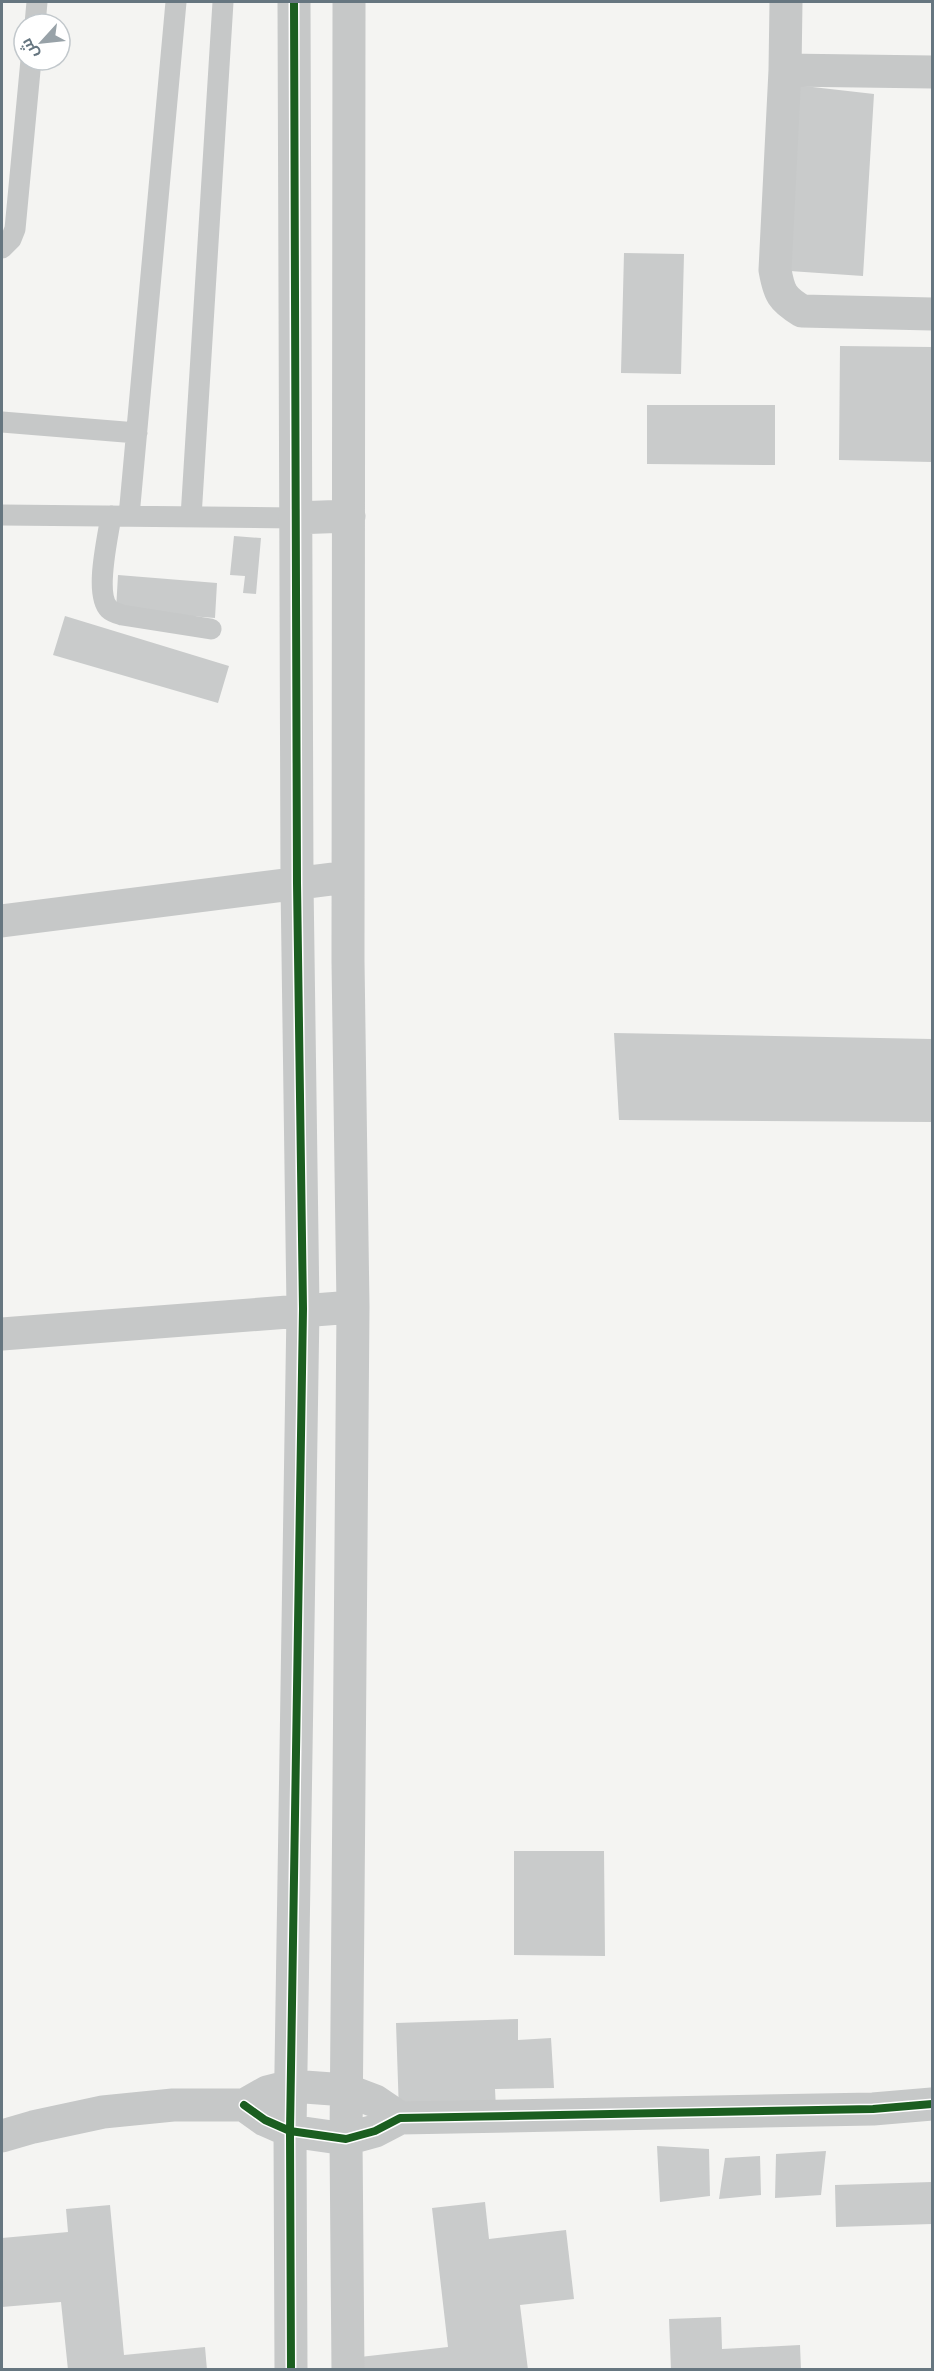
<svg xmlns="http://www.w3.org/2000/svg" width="934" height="2371" font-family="'Asap Condensed',Cairo,sans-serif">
<rect width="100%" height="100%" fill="#f4f4f2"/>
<path fill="#c9cbcb" d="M795,85L874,94L863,276L775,270Z
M624,253L684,254L681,374L621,373Z
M840,346L932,347V462L839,460Z
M647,405H775V465L647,464Z
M234,536L261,538L256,594L243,593L245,576L230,575Z
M118,575L217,583L215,618L116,610Z
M65,616L229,666L218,703L53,655Z
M614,1033L932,1039V1122L619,1120Z
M514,1851H604L605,1956L514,1955Z
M518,2019V2040L551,2038L554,2088L495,2089L496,2109L399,2112L396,2023Z
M657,2146L709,2149L710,2196L660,2202Z
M826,2151L821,2195L775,2198L776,2154Z
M760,2156L761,2195L719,2199L725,2158Z
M932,2182V2224L836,2227L835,2185Z
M485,2202L489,2239L566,2230L574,2299L520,2305L528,2370H362L360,2357L448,2347L432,2208Z
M110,2205L124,2355L205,2347L207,2370H68L61,2302L2,2307V2238L68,2232L66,2209Z
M721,2317L722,2349L800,2345L801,2370H671L669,2319Z"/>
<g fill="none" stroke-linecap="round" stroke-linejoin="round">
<path stroke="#c6c8c8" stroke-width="21" d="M35,24L37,2
M2,248L11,239L15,229L31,60
M2,422L137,433
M2,515L295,518
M111,516C108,537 94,594 109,609C112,612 119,614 122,615L211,629
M129,516L176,2
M191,517L223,2"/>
<path stroke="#c6c8c8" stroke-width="33" d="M786,2L785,70L775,270C779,293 782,299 802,311L932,314
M785,70L932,72
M295,518L349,516
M2,921L348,877
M2,1334L353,1307
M244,2105L265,2120L290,2131L346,2139L375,2131L400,2118L873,2109L932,2104
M2,2136L33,2127L103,2112L173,2105H244L267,2092L291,2086L346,2090L375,2101L400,2118
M291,2370L290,2131L303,1309L297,883L294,2
M348,2370L346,2139L353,1307L348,961L349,2"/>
<defs>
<path id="cycleway" d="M244,2105L265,2120L290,2131L346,2139L375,2131L400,2118L873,2109L932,2104
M291,2370L290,2131L303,1309L297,883L294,2"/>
</defs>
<use href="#cycleway" stroke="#fff" stroke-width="11"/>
<use href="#cycleway" stroke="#1b5e20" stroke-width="8"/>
</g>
<rect width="934" height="2371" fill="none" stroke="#667680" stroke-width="6"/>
<g transform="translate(42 42) rotate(243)"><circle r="28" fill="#ffffff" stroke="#c2c8cc" stroke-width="1.5"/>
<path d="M0-4.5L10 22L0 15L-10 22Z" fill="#98a2a8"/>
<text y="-9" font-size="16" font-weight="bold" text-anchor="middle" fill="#667680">ش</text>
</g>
</svg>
